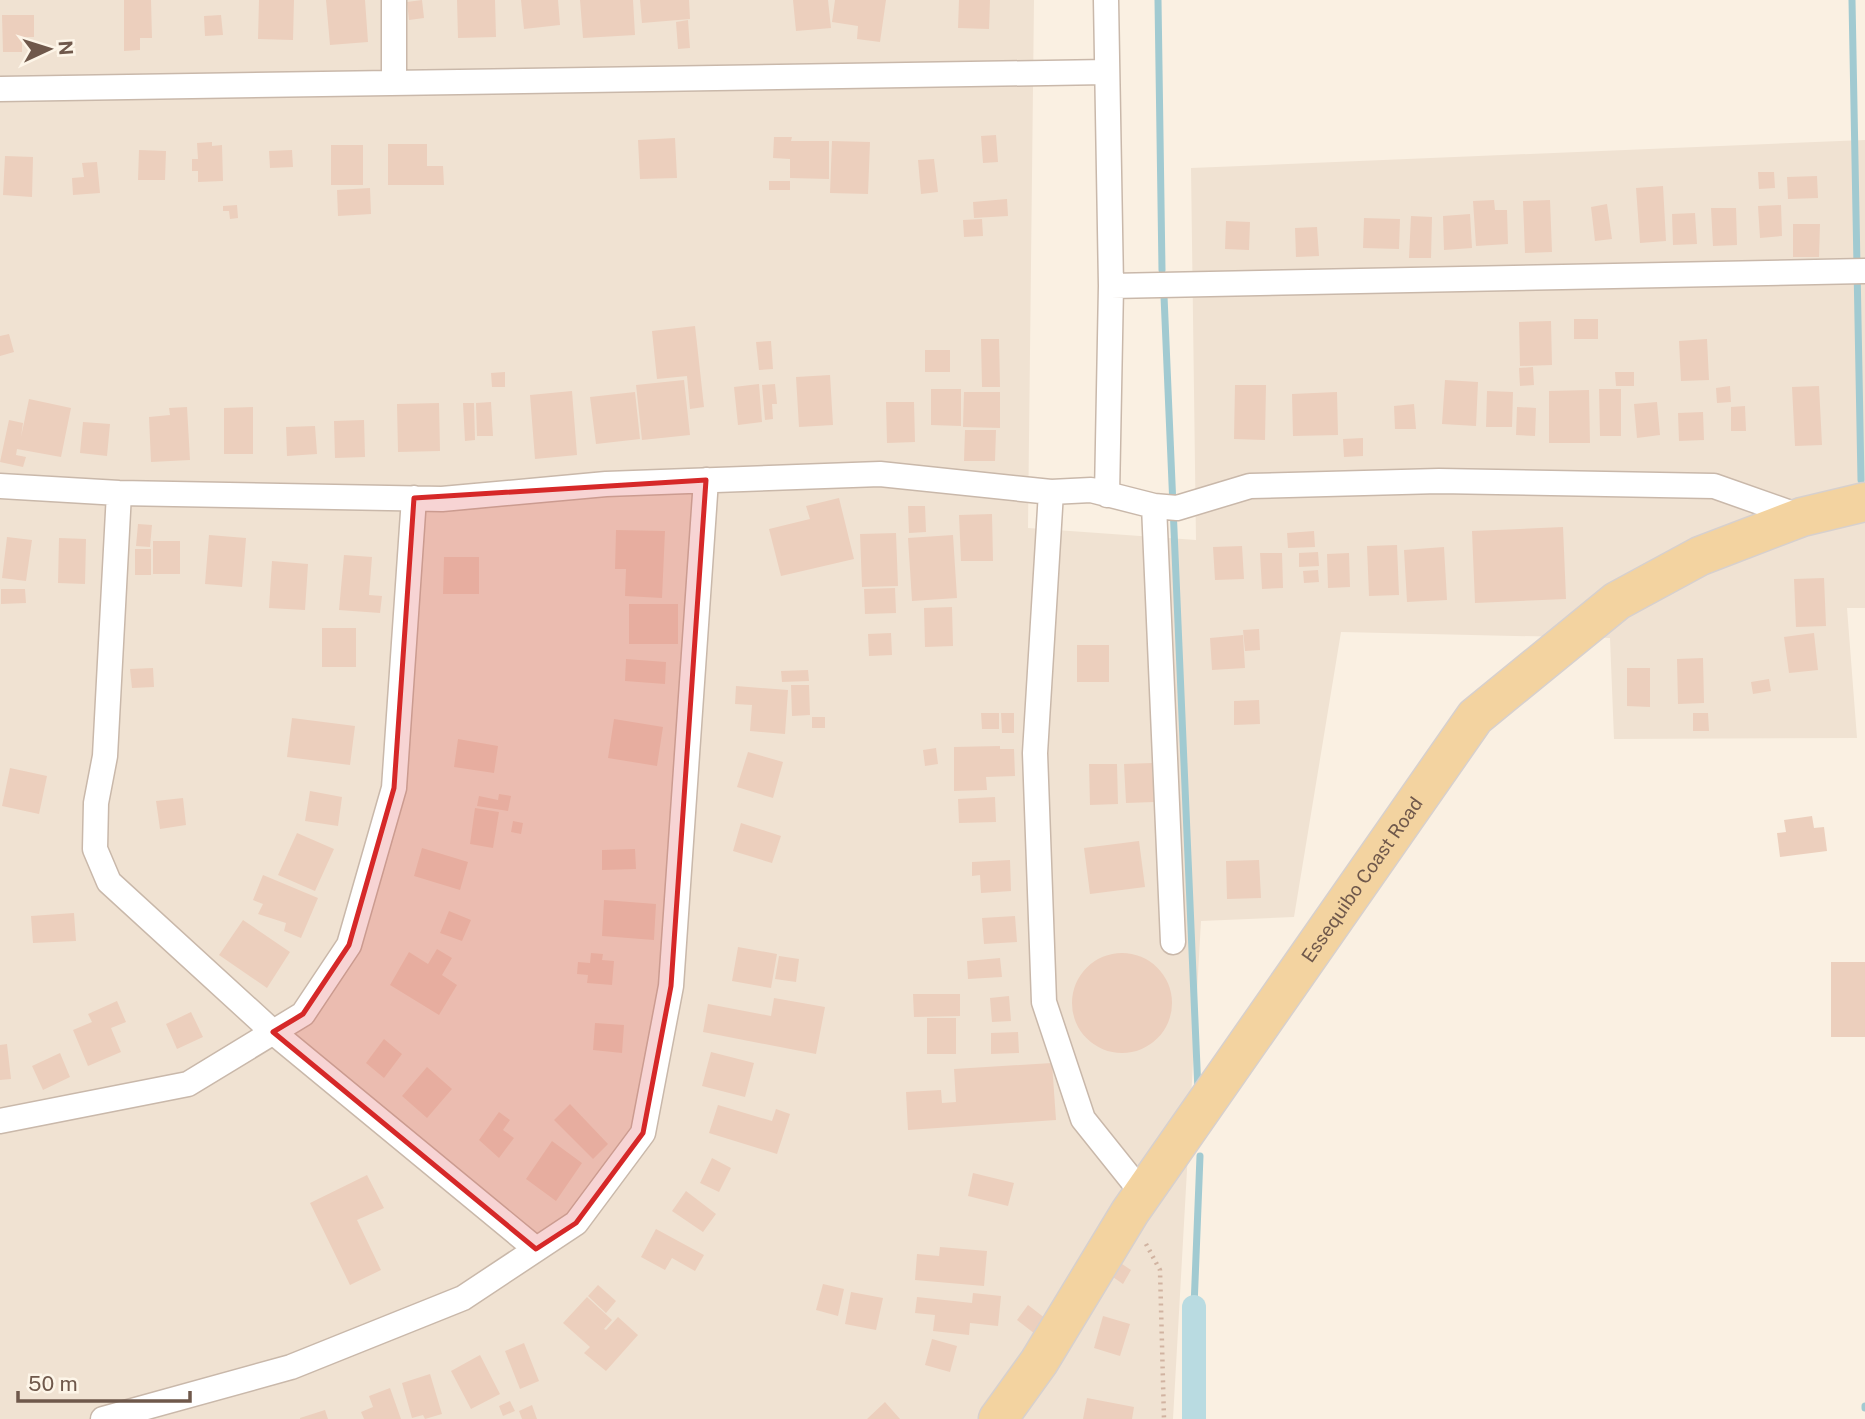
<svg xmlns="http://www.w3.org/2000/svg" width="1865" height="1419" font-family="'Public Sans',sans-serif">
<rect width="100%" height="100%" fill="#faf0e2"/>
<path fill="#f0e2d2" d="M0,0H1034L1028,528L1196,540L1191,168L1865,140V608H1847L1857,738L1614,739L1610,638L1341,632L1294,917L1201,921L1173,1419H0Z"/>
<g fill="none" stroke-linecap="round" stroke-linejoin="round">
<path stroke="#a1cad1" stroke-width="7" d="M1158,0L1162,270
M1852,0L1861,480
M1164,296L1198,1091
M1194,1307L1200,1156
M1865,1406V1408"/>
<path stroke="#b9dbe1" stroke-width="24" d="M1194,1307V1419"/>
</g>
<path fill="#eccfbd" d="M124,0H151L152,38H140V50L124,51Z
M259,0H294L293,40L258,39Z
M326,0H365L368,42L330,45Z
M422,0L424,18L409,20L407,2Z
M457,0H495L496,37L458,38Z
M521,0H558L560,25L524,29Z
M580,0H633L635,35L583,38Z
M640,0H689L690,19L642,23Z
M793,0H828L831,28L796,31Z
M835,0H886L880,42L857,39L858,26L832,22Z
M959,0H990L989,29L958,28Z
M2,15H34V37H22V52H3Z
M221,15L223,35L205,36L204,16Z
M688,20L690,48L678,49L676,22Z
M996,135L998,162L983,163L981,136Z
M774,137H792L791,141H829V179L790,178V159L773,158Z
M675,138L677,178L640,179L638,140Z
M832,141L870,142L868,194L830,193Z
M212,142V146L222,145L223,181L198,182V171H192V159H198L197,143Z
M388,144H427V166H443L444,185H388Z
M331,145H363V185H331Z
M139,150L166,151L165,180H138Z
M292,150L293,167L270,168L269,151Z
M5,156L33,157L32,197L3,195Z
M934,159L938,192L921,194L918,160Z
M97,162L100,193L73,195L72,178L84,177L82,163Z
M1758,172H1774L1775,188L1759,189Z
M1817,176L1818,198L1788,199L1787,177Z
M769,181H790V190H769Z
M1663,186L1666,241L1640,243L1636,188Z
M370,188L371,214L338,216L337,190Z
M1007,199L1008,216L974,218L973,202Z
M1494,200L1495,210H1507L1508,244L1476,246L1473,201Z
M1550,200L1552,252L1525,253L1523,201Z
M1607,204L1612,239L1595,241L1591,207Z
M237,205L238,218L230,219L229,211H223V206Z
M1781,205L1782,236L1760,238L1758,206Z
M1711,208H1736L1737,245L1713,246Z
M1695,213L1697,244L1673,245L1672,214Z
M1470,214L1472,248L1444,250L1443,216Z
M1411,216L1432,217L1431,258H1409Z
M1364,218L1400,219L1399,249L1363,248Z
M982,219L983,236L964,237L963,220Z
M1226,221L1250,222L1249,250L1225,249Z
M1793,224H1820L1819,257H1793Z
M1317,227L1319,256L1296,257L1295,228Z
M1574,319H1598V339H1574Z
M1551,321L1552,365L1520,366L1519,322Z
M695,326L704,407L690,409L687,376L657,379L652,331Z
M9,334L14,352L0,356V336Z
M981,339H999L1000,387H982Z
M1707,339L1709,380L1681,381L1679,341Z
M771,341L773,369L759,370L756,342Z
M925,350H950V372H925Z
M1533,367L1534,385L1520,386L1519,368Z
M505,372V387H492L491,373Z
M1615,372H1634V386H1616Z
M830,375L833,425L799,427L796,377Z
M684,380L690,435L642,440L636,385Z
M1445,380L1478,382L1476,426L1442,424Z
M759,384L762,422L738,425L734,387Z
M775,384L777,404H772L773,419L765,420L762,385Z
M1235,385H1266L1265,440L1234,439Z
M1730,386L1731,402L1717,403L1716,388Z
M1819,386L1822,445L1795,446L1792,387Z
M931,389H961V426L931,425Z
M1599,389H1621V436H1600Z
M1589,390L1590,443H1549V391Z
M572,391L577,455L535,459L530,395Z
M1487,391L1513,392L1512,427H1486Z
M635,392L640,439L596,444L590,397Z
M964,392H1000V428L963,427Z
M1337,392L1338,435L1293,436L1292,394Z
M29,399L71,408L61,457L17,449L16,455L26,457L23,467L0,462L9,420L23,423L21,437Z
M491,402L493,436H477L476,403Z
M886,402H914L915,442L887,443Z
M1657,402L1660,435L1637,438L1634,404Z
M439,403L440,451L398,452L397,404Z
M463,403H474L475,440L465,441Z
M1414,404L1416,429H1395L1394,406Z
M1745,406L1746,431H1731V407Z
M187,407L190,460L151,462L149,417L170,415L169,408Z
M253,407V454H224V408Z
M1517,407L1536,408L1535,436L1516,435Z
M1703,412L1704,440L1679,441L1678,413Z
M364,420L365,457L335,458L334,421Z
M83,422L110,424L107,456L80,453Z
M315,426L317,454L287,456L286,427Z
M965,430H996L995,461H964Z
M1363,438V456L1344,457L1343,439Z
M839,498L854,559L781,576L769,529L810,519L806,506Z
M908,506H925L926,532L909,533Z
M992,514L993,561H961L959,515Z
M138,524L152,525L150,547L136,546Z
M1563,527L1566,599L1475,603L1472,531Z
M616,530L665,531L662,598L625,596L626,569H615Z
M1314,531L1315,547L1288,548L1287,533Z
M896,533L898,586L862,587L860,534Z
M209,535L246,538L242,587L205,584Z
M953,535L957,598L912,601L908,538Z
M7,537L32,540L26,581L2,578Z
M59,538L86,539L85,584L58,583Z
M153,541H180V574H153Z
M1397,545L1399,595L1369,596L1367,546Z
M1242,546L1244,579L1215,580L1213,547Z
M1444,547L1447,600L1407,602L1404,550Z
M135,549H151V575H135Z
M1318,552L1319,566L1299,567V553Z
M1260,553H1282L1283,588L1262,589Z
M1349,553L1350,587L1328,588L1327,554Z
M344,555L372,557L369,595L382,596L380,613L339,610Z
M444,557H479V594H443Z
M272,561L308,564L305,610L269,608Z
M1318,570L1319,582L1304,583L1303,571Z
M1824,578L1826,626L1796,627L1794,579Z
M895,588L896,613L865,614L864,589Z
M1,589H25L26,603L1,604Z
M629,604H678V644H629Z
M952,607L953,646L925,647L924,608Z
M322,628H356V667H322Z
M1259,629L1260,650L1245,651L1243,630Z
M891,633L892,655L869,656L868,634Z
M1814,633L1818,670L1789,673L1784,637Z
M1243,635L1245,668L1212,670L1210,638Z
M1077,645H1109V682H1077Z
M1703,658L1704,703L1678,704L1677,659Z
M626,659L666,662L665,684L625,681Z
M153,668L154,687L132,688L130,669Z
M1627,668H1650V707L1627,706Z
M808,670L809,681L782,682L781,671Z
M1769,679L1771,691L1753,694L1751,682Z
M791,685H809L810,715L792,716Z
M736,686L788,690L785,734L750,731L752,705L735,704Z
M1259,700L1260,724L1234,725V701Z
M981,713H999V729H982Z
M1001,713H1014V733H1002Z
M1693,713H1708L1709,731H1693Z
M812,717H825V728H812Z
M292,718L355,726L350,765L287,757Z
M614,719L663,727L657,766L608,758Z
M458,739L498,746L494,773L454,767Z
M1000,746V749H1014L1015,776L986,777L987,790L954,791V747Z
M936,748L938,764L925,766L923,750Z
M748,752L783,762L773,798L737,787Z
M1152,763L1154,802L1126,803L1124,764Z
M1089,764H1117L1118,804L1090,805Z
M10,768L47,776L39,814L2,806Z
M310,791L342,797L338,826L305,821Z
M499,794L511,796L508,811L477,806L479,796L498,800Z
M995,797L996,822L959,823L958,799Z
M183,798L186,825L160,829L156,801Z
M475,808L499,812L493,848L470,844Z
M1812,816L1814,828L1824,827L1827,851L1780,857L1777,833L1786,832L1784,820Z
M513,821L523,823L521,834L511,832Z
M741,823L781,836L772,863L733,851Z
M297,833L334,849L315,891L278,875Z
M1139,841L1145,887L1090,894L1084,848Z
M422,848L468,862L460,890L414,876Z
M635,849L636,869L602,870V850Z
M1010,860L1011,891L981,893L980,875L972,876V862Z
M1259,860L1261,898L1227,899L1226,861Z
M263,875L318,898L301,938L284,931L286,923L258,914L263,904L253,900Z
M604,900L656,904L654,940L602,936Z
M449,911L471,920L462,941L440,933Z
M74,913L76,941L33,943L31,916Z
M1015,916L1017,942L984,944L982,918Z
M243,920L290,952L267,988L219,955Z
M738,947L777,954L771,988L732,981Z
M437,949L452,958L442,975L457,985L439,1015L390,985L409,952L428,964Z
M591,953L603,954L602,960L614,961L612,985L587,983L588,975L577,974L578,962L590,963Z
M1072 1003a50 50 0 1 1 100 0a50 50 0 1 1-100 0Z
M779,956L799,959L796,982L775,979Z
M1000,958L1002,977L968,979L967,961Z
M1831,962H1865V1037H1831Z
M913,994H960V1016L914,1017Z
M1009,996L1011,1021L992,1022L990,998Z
M774,998L825,1007L816,1054L703,1032L708,1004L771,1016Z
M117,1001L126,1022L111,1028L121,1052L88,1066L73,1030L92,1022L88,1014Z
M191,1012L203,1037L177,1049L166,1024Z
M927,1018H956V1054H927Z
M595,1023L624,1025L622,1053L593,1050Z
M1018,1032L1019,1053L991,1054V1033Z
M384,1039L402,1054L384,1078L366,1063Z
M7,1044L11,1079L0,1080V1045Z
M711,1052L754,1063L745,1097L702,1086Z
M60,1053L70,1077L43,1090L32,1066Z
M1052,1063L1056,1120L908,1130L906,1092L941,1090L942,1103L956,1102L954,1069Z
M427,1067L452,1089L427,1118L402,1096Z
M570,1104L608,1144L593,1159L554,1120Z
M718,1105L772,1121L776,1109L790,1114L777,1154L709,1133Z
M499,1112L510,1120L503,1130L514,1138L499,1158L479,1140Z
M552,1141L582,1163L556,1201L526,1179Z
M712,1158L731,1168L719,1192L700,1183Z
M973,1173L1014,1183L1008,1206L968,1196Z
M367,1175L384,1208L357,1220L381,1270L350,1285L310,1203Z
M686,1191L716,1214L703,1232L672,1211Z
M656,1229L704,1255L695,1271L672,1258L665,1270L641,1257Z
M940,1247L987,1251L984,1286L915,1280L917,1254L939,1256Z
M1119,1262L1131,1270L1123,1284L1110,1275Z
M823,1284L844,1289L838,1316L816,1310Z
M598,1285L616,1301L606,1313L588,1296Z
M851,1292L883,1298L876,1330L845,1324Z
M973,1293L1001,1296L998,1326L970,1323L969,1335L933,1331L935,1315L915,1313L917,1297L972,1303Z
M587,1297L612,1320L604,1329L606,1330L618,1317L638,1335L606,1371L584,1353L590,1347L563,1323Z
M1028,1305L1050,1322L1039,1337L1017,1320Z
M1103,1316L1130,1324L1120,1356L1094,1348Z
M932,1339L957,1346L950,1372L925,1365Z
M524,1343L539,1381L520,1389L505,1351Z
M480,1355L500,1394L471,1409L451,1371Z
M430,1374L442,1414L425,1419L423,1415L412,1418L402,1383Z
M390,1388L401,1419H364L361,1412L373,1407L369,1396Z
M1087,1398L1134,1407L1132,1419H1083Z
M510,1401L515,1411L503,1416L499,1406Z
M885,1402L900,1419H867Z
M532,1405L537,1419H522L519,1411Z
M325,1410L328,1419H300V1418Z"/>
<g fill="none" stroke-linecap="round" stroke-linejoin="round">
<defs>
<path id="street" d="M394,0V83
M1106,0L1111,286L1107,495
M0,89L1107,72
M1111,286L1865,271
M0,486L119,493L442,499L606,484L880,474L1051,492L1091,490L1154,506L1177,508L1250,486L1439,481L1714,486L1802,517
M1051,492L1035,753L1044,1002L1083,1119L1143,1194
M119,493L105,756L96,803L95,849L109,882L273,1032L536,1249
M1154,506L1173,942
M0,1121L188,1084L303,1014L349,945L394,788L414,498
M103,1419L291,1367L463,1298L576,1223L643,1133L671,986L706,480"/>
<g id="primary">
<path id="s1" d="M998,1419L1039,1362L1130,1212L1475,717L1617,601L1700,556L1802,517L1865,502"/>
</g>
</defs>
<use href="#street" stroke="#c9b8aa" stroke-width="27"/>
<use href="#primary" stroke="#d7d0cd" stroke-width="41"/>
<path stroke="#d1b3a1" stroke-width="4.5" stroke-dasharray="2 5" stroke-linecap="butt" d="M1146,1244L1160,1270L1164,1419"/>
<use href="#street" stroke="#fff" stroke-width="24"/>
<use href="#primary" stroke="#f3d3a0" stroke-width="38"/>
</g>
<path fill="#d62828" fill-opacity="0.2" stroke="#d62828" stroke-width="5" stroke-linejoin="round" d="M706,480L671,986L643,1133L576,1223L536,1249L273,1032L303,1014L349,945L394,788L414,498Z"/>
<g text-anchor="middle" dominant-baseline="central" stroke-width="6" stroke-linejoin="round" paint-order="stroke">
<g font-size="19" fill="#6f584b" stroke="#fdf5e8">
<text stroke="none"><textPath href="#s1" startOffset="651">Essequibo Coast Road</textPath></text>
</g>
</g>
<g transform="translate(49 49) rotate(86)" stroke="#fdf5e8" stroke-width="5" paint-order="stroke">
<path d="M0-5L12 26L0 18L-12 26Z" fill="#6f584b"/>
<text y="-10" font-size="19" font-weight="bold" text-anchor="middle" fill="#6f584b">N</text>
</g>
<path d="M18 1391v10h172v-10" fill="none" stroke="#6f584b" stroke-width="3.5"/>
<text x="28" y="1391" font-size="21" fill="#6f584b" stroke="#fdf5e8" stroke-width="5" paint-order="stroke">50 m</text>
</svg>
